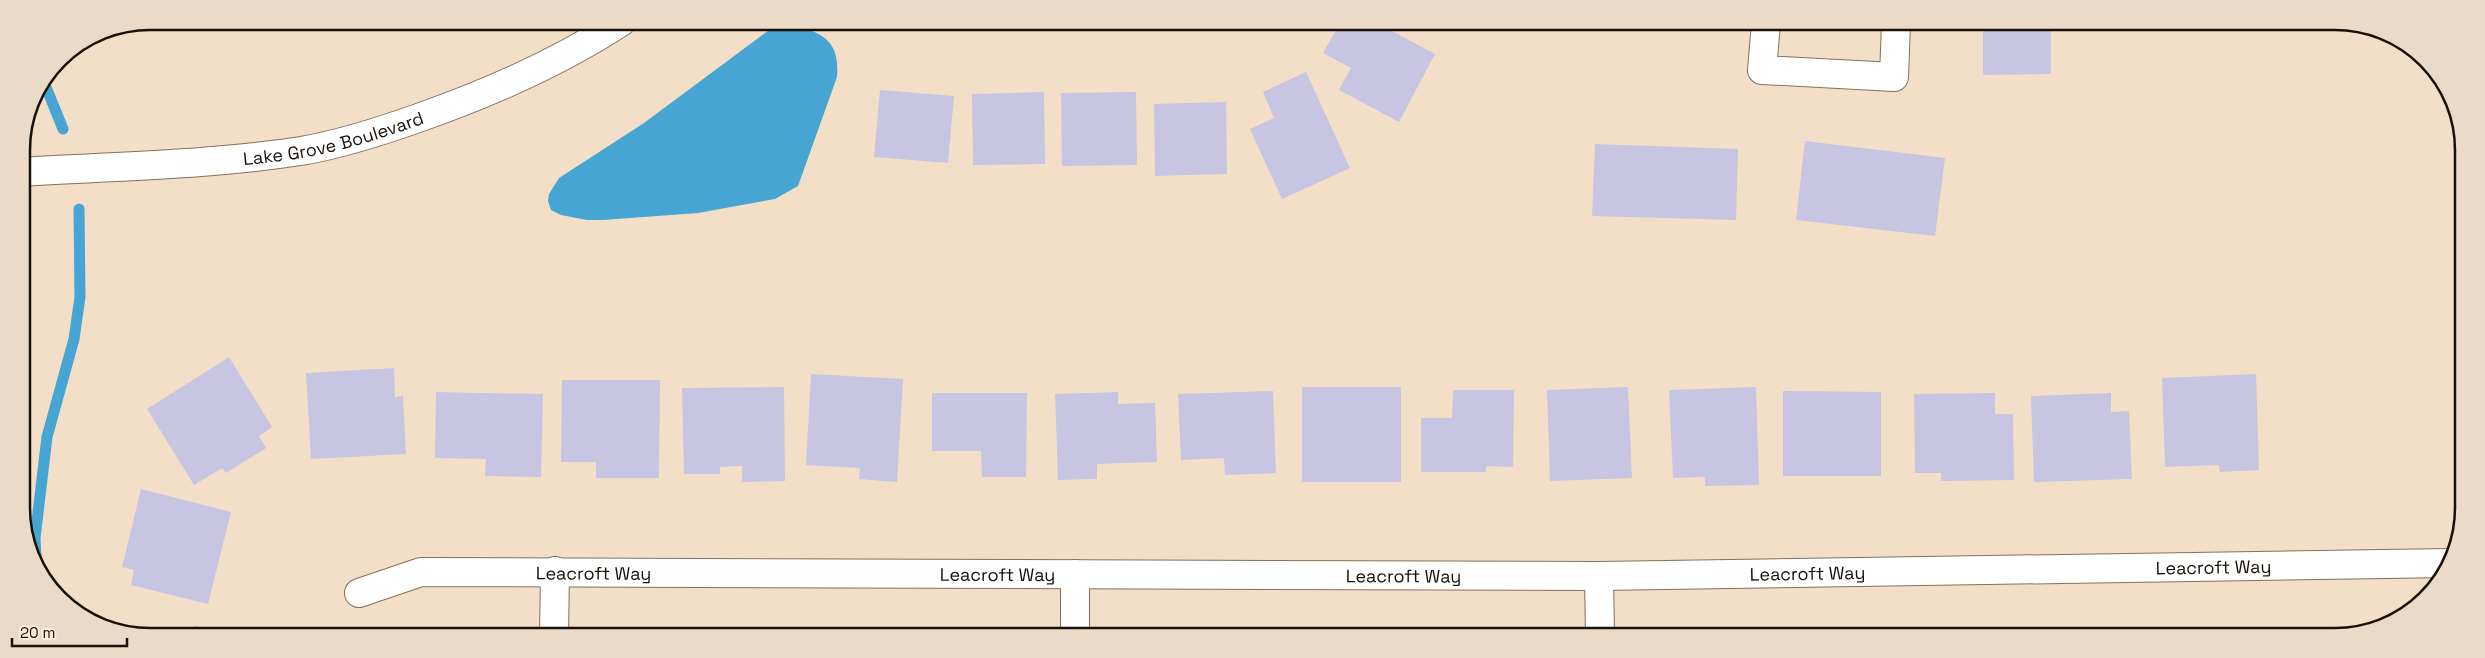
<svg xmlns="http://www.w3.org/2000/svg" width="2485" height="658" font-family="'Space Grotesk',sans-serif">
<rect width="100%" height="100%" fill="#f3dec7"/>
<path fill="#46a5d2" d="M790,24C823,33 840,40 837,77L798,186L775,199L698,213L603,220H587L561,215L551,210L548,201L549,194L559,178L644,123L765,33L775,26Z"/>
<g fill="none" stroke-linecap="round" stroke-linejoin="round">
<path stroke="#46a5d2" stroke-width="11" d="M44,82L63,129
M36,556L35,538L47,437L74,339L80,297L79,209"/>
</g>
<path fill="#c7c5e1" d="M1340,23H1377L1435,54L1399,122L1339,90L1351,68L1323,53Z
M1983,23H2051V74L1983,75Z
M1306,72L1350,168L1282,199L1250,129L1274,118L1263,92Z
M880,90L954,96L948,163L874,157Z
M1044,92L1045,164L973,165L972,94Z
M1136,92L1137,165L1062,166L1061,93Z
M1226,102L1227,174L1155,176L1154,104Z
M1805,141L1945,158L1935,236L1796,220Z
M1595,144L1738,149L1736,220L1592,216Z
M229,357L272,427L259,436L266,448L226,473L222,468L194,485L147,409Z
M394,368L395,397L403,396L406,454L311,459L306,373Z
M811,374L903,379L897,482L859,479L860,468L806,465Z
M2256,374L2259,470L2220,472L2219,465L2165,467L2162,378Z
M562,380H660L659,478H596V462H561Z
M784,387L785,481L742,482V466L720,467V474H684L682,388Z
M1302,387H1401V482H1302Z
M1628,387L1632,478L1550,481L1547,390Z
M1756,387L1759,485L1705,486V477L1673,478L1669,390Z
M1453,390H1514L1513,467L1486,466V472H1421V418H1452Z
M1273,391L1276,473L1225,475L1224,458L1181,460L1178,394Z
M1783,391L1881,392V476H1783Z
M436,392L543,394L541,477L485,476L486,459L435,458Z
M1118,392V404L1155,403L1157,462L1097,464V479L1058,480L1055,394Z
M932,393H1027L1026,477H982L981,451H932Z
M1995,393V414H2013L2014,480L1941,481V473H1915L1914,394Z
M2111,393V412L2129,411L2132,479L2034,482L2031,396Z
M141,489L231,512L208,604L131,585L134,570L122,567Z
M196,625L203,634H184Z"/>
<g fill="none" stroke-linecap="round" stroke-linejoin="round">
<defs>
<g id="minor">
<path d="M1766,23L1762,70L1894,77L1896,23"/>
<path id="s1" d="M22,172C115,166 209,165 301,151C342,144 382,131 421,117C492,92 558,63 621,22"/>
<path d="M1075,574V635"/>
<path d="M1599,576L1600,636"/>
<path id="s2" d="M359,593L421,572L1599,576L2450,563"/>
<path d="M554,635L555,571"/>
</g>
</defs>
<use href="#minor" stroke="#84715c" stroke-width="30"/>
<use href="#minor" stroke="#fff" stroke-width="28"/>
</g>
<g text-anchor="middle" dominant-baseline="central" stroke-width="4.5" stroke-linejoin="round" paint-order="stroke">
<g font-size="18" fill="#181109" stroke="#fdecd9">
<text stroke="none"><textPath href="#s1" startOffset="314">Lake Grove Boulevard</textPath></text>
<text stroke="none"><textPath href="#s2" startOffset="1858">Leacroft Way</textPath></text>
<text stroke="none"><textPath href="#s2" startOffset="238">Leacroft Way</textPath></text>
<text stroke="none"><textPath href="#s2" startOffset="642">Leacroft Way</textPath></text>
<text stroke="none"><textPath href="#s2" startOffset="1452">Leacroft Way</textPath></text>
<text stroke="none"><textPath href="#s2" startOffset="1048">Leacroft Way</textPath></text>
</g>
</g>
<path d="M0 0H2485V658H0ZM150 30H2335A120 120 0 0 1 2455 150V508A120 120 0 0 1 2335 628H150A120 120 0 0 1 30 508V150A120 120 0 0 1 150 30Z" fill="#ebdac8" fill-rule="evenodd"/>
<path fill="none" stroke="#181109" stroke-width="2.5" d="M150 30H2335A120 120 0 0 1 2455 150V508A120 120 0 0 1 2335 628H150A120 120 0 0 1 30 508V150A120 120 0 0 1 150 30Z"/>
<path d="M12 638v8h115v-8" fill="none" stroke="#181109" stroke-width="2.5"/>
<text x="20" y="638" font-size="15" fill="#181109" stroke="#fdecd9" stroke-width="4" paint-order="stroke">20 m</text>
</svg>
